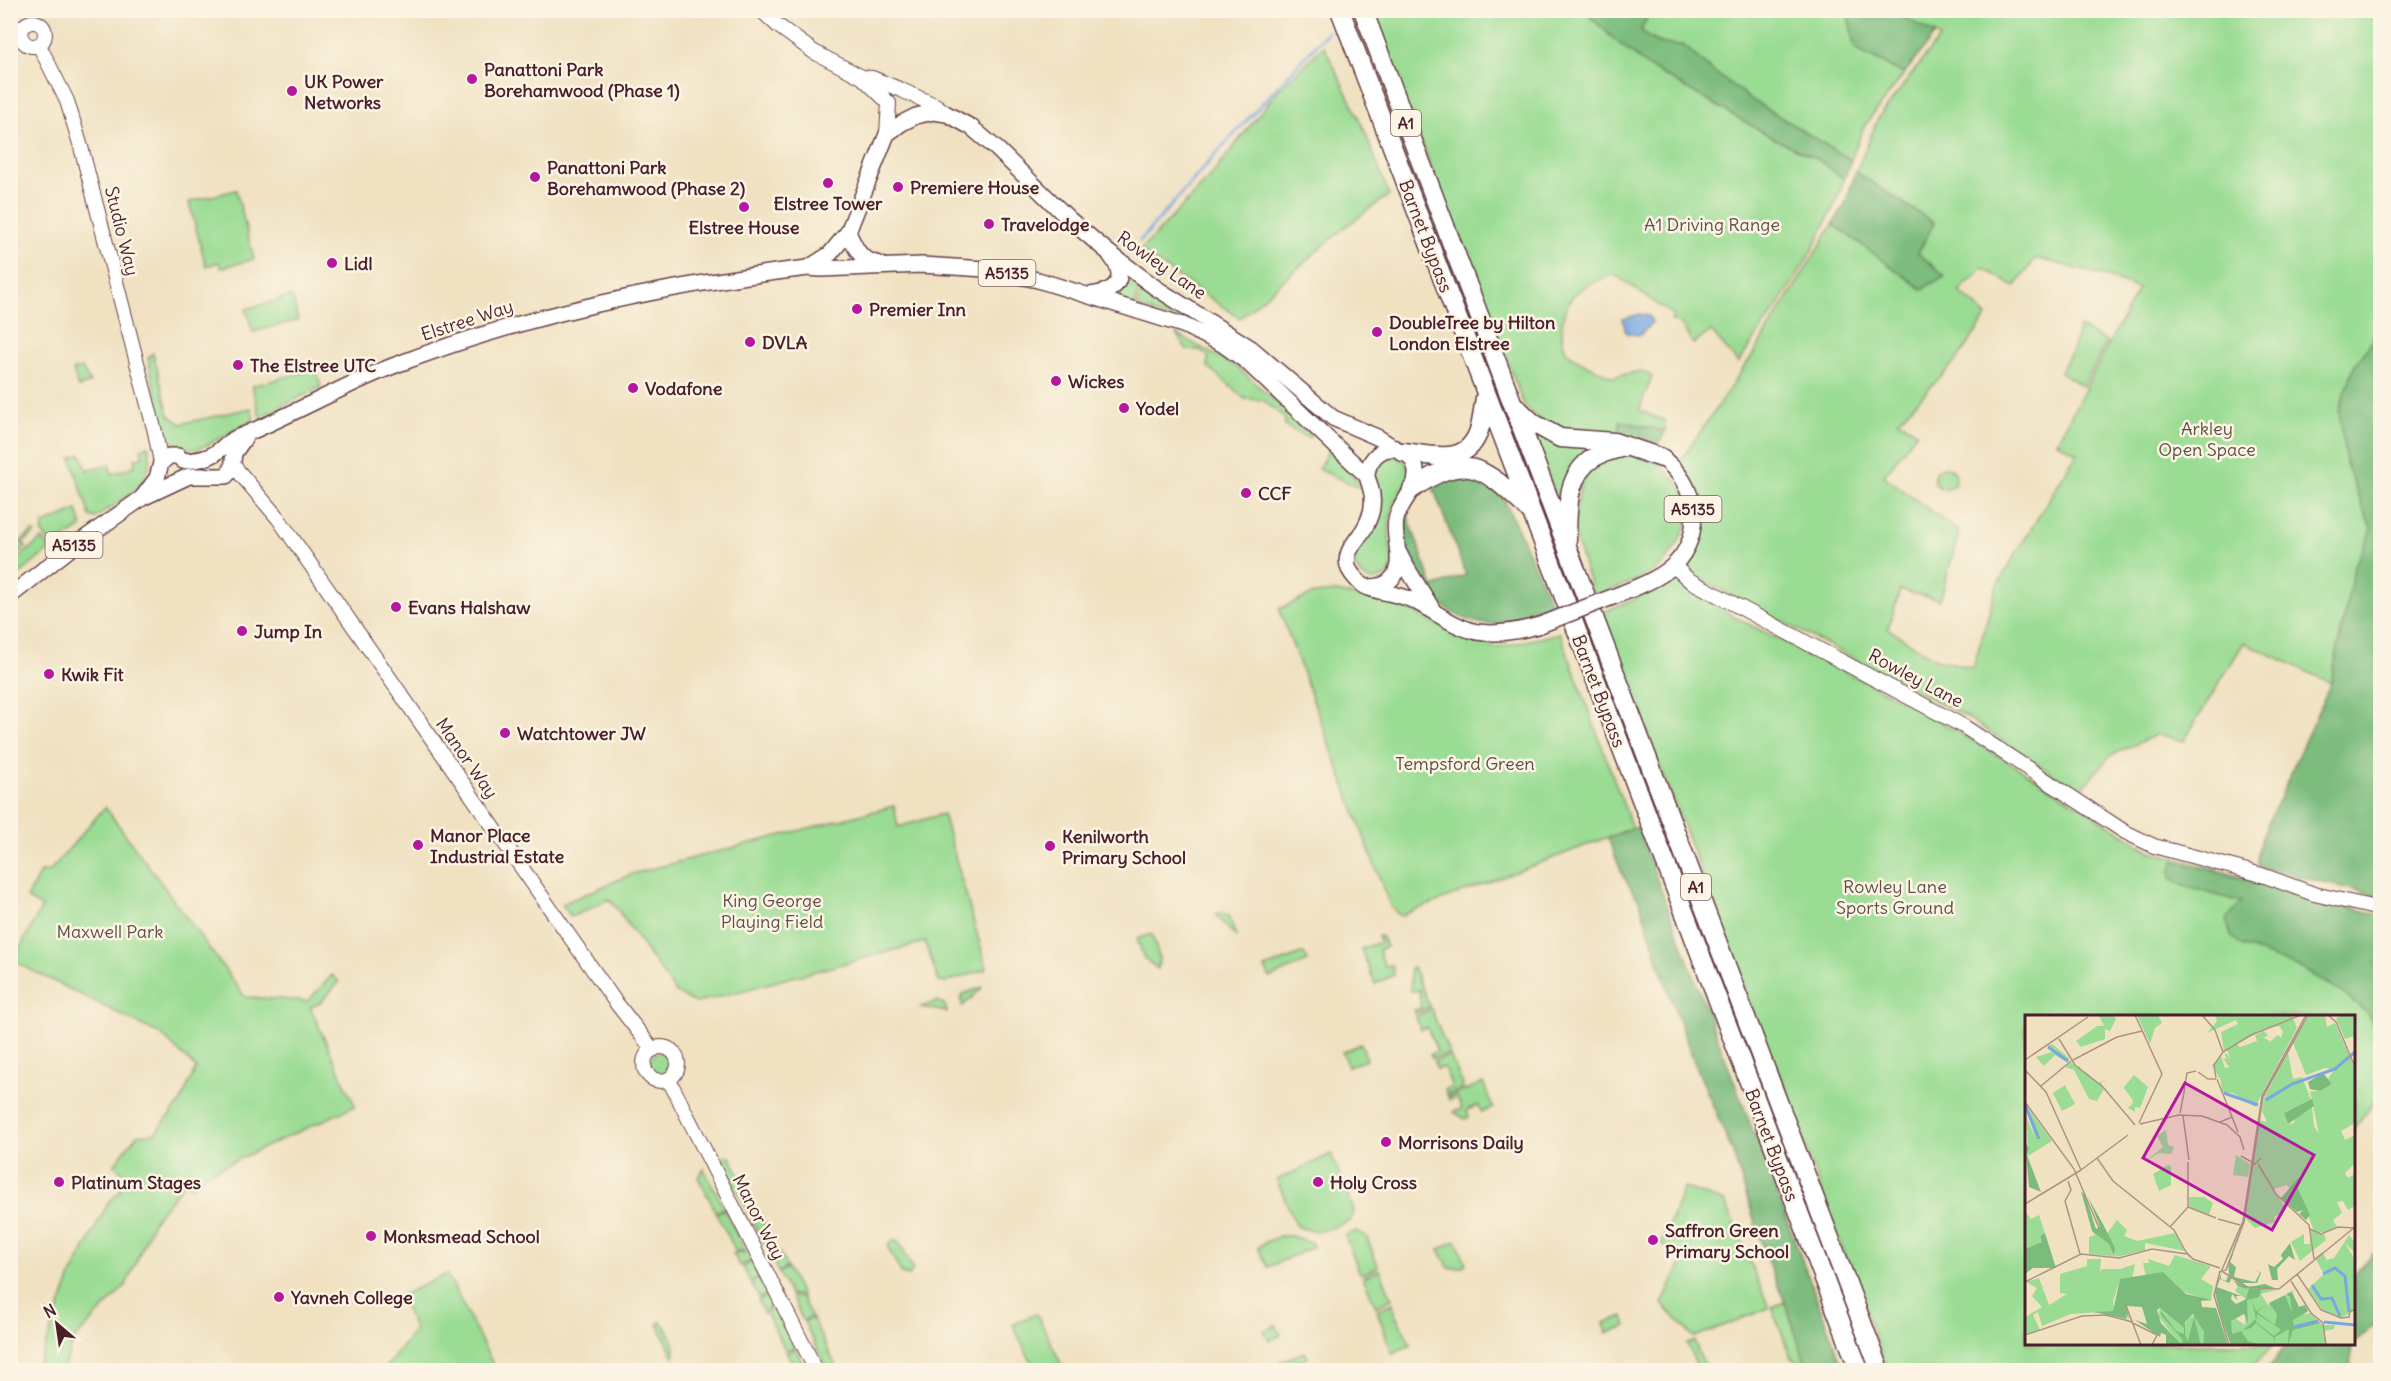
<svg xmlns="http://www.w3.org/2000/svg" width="2391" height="1381" font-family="Delius,sans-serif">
<rect width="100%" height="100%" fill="#fcf5e5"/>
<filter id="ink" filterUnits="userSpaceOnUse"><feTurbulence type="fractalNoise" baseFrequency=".0167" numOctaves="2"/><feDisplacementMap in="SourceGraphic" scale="12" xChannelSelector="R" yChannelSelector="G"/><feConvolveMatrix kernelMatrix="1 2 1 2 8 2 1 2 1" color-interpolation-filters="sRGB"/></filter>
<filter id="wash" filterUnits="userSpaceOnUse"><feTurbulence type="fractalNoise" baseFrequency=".008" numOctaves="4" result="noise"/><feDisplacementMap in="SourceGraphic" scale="24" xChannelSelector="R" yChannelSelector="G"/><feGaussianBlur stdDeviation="1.35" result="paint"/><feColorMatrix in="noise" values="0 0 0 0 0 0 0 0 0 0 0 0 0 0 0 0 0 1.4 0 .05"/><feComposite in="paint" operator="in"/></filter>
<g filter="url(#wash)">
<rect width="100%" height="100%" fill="#f0e1c1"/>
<path fill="#9adc93" stroke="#727e5f" stroke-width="1.5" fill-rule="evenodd" d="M1369,11H1584L1615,40L1649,67L1775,139L1816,158L1844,179C1823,243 1777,308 1738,363L1711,331L1693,344L1681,324L1671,320L1674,316L1614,274C1585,285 1562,293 1562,330C1562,337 1562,346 1567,352C1575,361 1601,371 1612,377L1642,371L1652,376L1639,410L1665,421V431L1620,421V437L1555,433L1524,406L1489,311Z
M1650,11H1845C1852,20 1851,37 1855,49L1904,74L1864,126L1851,160L1752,100L1710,69L1683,45C1665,45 1653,44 1641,30Z
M1893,11H2380V330L2354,367L2346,463L2372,531L2354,567L2331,683L2244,642L2184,741L2158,734L2111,755L2079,792L1965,716L1696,577L1691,570L1688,559C1698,523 1710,494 1679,463L1756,350L1833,224L1922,289L1944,276L1918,253L1934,223L1856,172L1878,119L1940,37ZM2036,258L2108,277L2138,289L2057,442L2077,453L1997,585L1973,668L1935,659L1888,629L1900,590L1940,600L1959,532L1884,476L1917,432L1898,421L1956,361L1987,316L1959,291L1983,268L2015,287Z
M1324,46L1363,127L1389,195L1345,227L1240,318L1140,251L1211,176L1278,90Z
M236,190L254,259L221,268L219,262L206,266L189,202Z
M1126,275L1141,286L1134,306L1110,295Z
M1147,286L1243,348L1136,306Z
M292,296L298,320L253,332L246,309Z
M2080,327L2107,342L2083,386L2060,372L2071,353Z
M1176,334L1237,367L1312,434L1309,438L1285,426V418L1263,400L1245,399L1208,367V356L1200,350H1187Z
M153,353L169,415L181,424L251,408L254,419C237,428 219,441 200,448C191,451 177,446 170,439C160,427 152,376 148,358Z
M82,368L90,383L78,387L73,370Z
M316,369L321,387L260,417L252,386Z
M1531,426L1603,444L1595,452L1563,519Z
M1520,445L1872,1370H1867L1515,447Z
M148,446C159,483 121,500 95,518L90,516L71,458L81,454L87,470L109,464L112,474L135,466L134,459L143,456L141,449Z
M1329,450L1359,483L1362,489L1318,469Z
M1624,453L1659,463L1683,489L1688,522L1677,545L1661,566L1646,576L1594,597L1572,527L1584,471Z
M1397,456C1404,460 1410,465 1410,474C1409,482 1403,488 1399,495C1386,517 1387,539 1394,563L1388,576L1372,581C1360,577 1354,569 1354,557L1377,485L1376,468L1384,457Z
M1934 478a11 11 0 1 1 22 0a11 11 0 1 1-22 0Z
M77,510L82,527L52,546L42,533L44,524Z
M33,531L35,533L23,543L26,547L11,558V550Z
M42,539L50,549L11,581V564Z
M1671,581L1684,583L1734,617L1914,706L2032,776L2150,851L2340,904L2365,944L2380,977V1094L2354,1129V1016H2026V1344H2274L2249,1370H1887C1863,1304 1837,1238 1814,1171C1800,1133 1793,1095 1771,1060L1699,867L1601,613L1639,597Z
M1336,592L1401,606L1439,625L1497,648L1560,633L1632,828L1400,916L1390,906L1279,609L1314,594Z
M894,806L898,827L943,814L987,969L946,982H939L925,942L695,1003L676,993L610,899L571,917L562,904L632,874Z
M105,807L245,997L308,1001L332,975L339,982L320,1003L310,1007L355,1106L206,1174L192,1188L185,1182L154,1220L126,1285L75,1339L62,1370H44L37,1368L72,1274L108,1203L119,1192L127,1176L114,1165L137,1135L155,1133L180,1103L196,1068L162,1035L13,961L42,907L27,899L40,872L50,871Z
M1222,913L1230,917L1236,937L1216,915Z
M1152,934L1159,958L1158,969L1144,958L1137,939Z
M1378,936L1382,937L1386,947L1379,950L1384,966L1392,965L1394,975L1375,984L1361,949L1380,942Z
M1304,953L1308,961L1270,978L1265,968Z
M1413,967L1430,1007L1415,1013L1414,1010L1421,1008L1419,990L1411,991L1410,968Z
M983,987L963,1006L961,1001L963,994Z
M938,1001L945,1005L947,1012L921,1007Z
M1431,1009L1449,1053L1433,1059L1430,1055L1437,1051L1427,1027L1420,1030L1416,1016Z
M1361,1044L1367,1059L1348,1067L1342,1052Z
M649 1064a12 12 0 1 1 24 0a12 12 0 1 1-24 0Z
M1450,1055L1463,1085L1462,1089L1447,1095L1445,1090L1452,1087L1444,1067L1437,1069L1434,1062Z
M1483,1083L1493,1108L1482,1112L1478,1105L1467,1110L1469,1117L1465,1119L1454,1112L1462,1109L1457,1097L1449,1100L1448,1097Z
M1331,1154L1354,1210L1350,1221C1325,1230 1321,1235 1296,1226L1277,1180Z
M720,1157H730L751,1197L743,1201Z
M704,1169L724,1208L716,1212L698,1177Z
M1684,1188L1725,1202L1769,1308L1694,1337L1662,1304L1684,1258L1661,1244Z
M751,1199L771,1236L765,1246L744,1203Z
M724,1209L745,1251H736L716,1213Z
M1357,1231L1366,1236L1378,1265L1377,1268L1363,1274L1360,1273L1345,1236Z
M1280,1236H1291L1312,1243L1313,1247L1268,1267L1258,1248L1262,1244Z
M895,1240L899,1243L913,1269L909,1276L902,1274L888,1248L889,1244Z
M1456,1241L1466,1262L1464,1267L1449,1268L1439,1249Z
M746,1252L751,1261L740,1266L733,1253Z
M779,1252L787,1267L778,1272L770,1256Z
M751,1262L759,1277L750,1281L743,1267Z
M787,1268L802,1296L790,1294L779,1273Z
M1380,1270L1392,1299L1376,1307L1363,1277Z
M447,1274L496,1370H384L415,1330L400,1296Z
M760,1278L767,1294L759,1298L751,1283Z
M768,1295L772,1302L764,1314L758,1300Z
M791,1296L802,1298L811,1317L803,1321Z
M1785,1302L1808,1370H1804L1800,1363L1791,1358L1772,1307Z
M1393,1303L1394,1312L1411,1345L1392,1353L1377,1310Z
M772,1304L794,1347L786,1351L767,1314Z
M1035,1314L1038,1316L1064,1370H1035L1013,1325Z
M1624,1316L1627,1326L1607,1333L1604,1323Z
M812,1318L838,1370H828L804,1322Z
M660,1321C668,1329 678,1346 674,1357L658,1324Z
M1276,1325L1281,1335L1269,1341L1264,1331Z
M1694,1341L1706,1370H1698L1687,1343Z
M795,1348L806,1370H796L787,1353Z
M1305,1352L1308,1357L1282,1369L1279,1362Z"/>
<path fill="#7bbc7d" stroke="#626e54" stroke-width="1.5" d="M1584,11H1650L1641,30C1652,44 1665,45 1683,45L1710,69L1752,100L1851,160L1844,179L1816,158L1775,139L1649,67L1615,40Z
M1845,11H1893L1935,34L1904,74L1855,49C1851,37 1852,20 1845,11Z
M1856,172L1934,223L1918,253L1945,276L1922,289L1833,224L1844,207Z
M2380,330V896L2259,867C2250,844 2288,789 2295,762L2331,683L2354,567L2372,531L2346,463L2339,411L2354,367Z
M1620,421L1665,431L1660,443L1639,438L1620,437Z
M1475,475L1504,499L1555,612C1500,632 1452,633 1420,576C1406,553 1403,539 1406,511L1433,587L1466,575L1431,482L1437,478Z
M1637,827L1844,1370H1808L1785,1302L1768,1263L1732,1150L1693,1059L1663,976L1640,902L1623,876L1608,838Z
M2174,861L2380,915V964L2374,963L2380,977V1035L2367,1013L2343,993L2302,969L2243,946L2231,936L2226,920L2241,902L2184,886L2171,878V869Z
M2380,1235V1319L2351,1347L2352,1367L2354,1370H2268L2283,1349L2292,1344H2354V1275L2378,1248Z"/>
<path fill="#78a7e1" stroke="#616386" stroke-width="1.5" d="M1640,314L1649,316L1652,322L1640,335L1626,333L1623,319Z"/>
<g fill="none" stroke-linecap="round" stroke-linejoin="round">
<path stroke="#78a7e1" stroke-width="3" d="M1140,241L1214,156L1328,32"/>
</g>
</g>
<g filter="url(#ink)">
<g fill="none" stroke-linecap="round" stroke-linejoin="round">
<defs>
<path id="secondary" d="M761,10L777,25L814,52L862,77L872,78L899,89L937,106L947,114
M21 34a12 12 0 1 1 24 0a12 12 0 1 1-24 0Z
M39,45L67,101L81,147L155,432L161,463
M862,77L889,103L887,134
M233,465L278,518L614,1000L653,1050
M1673,565L1689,580L1963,726L2125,832L2154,846L2262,875L2314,894L2380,909
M644 1064a17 17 0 1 1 34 0a17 17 0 1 1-34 0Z
M669,1080L816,1370"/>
<path id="primary" d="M848,232C856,249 859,260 880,264
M808,268L830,254L848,232L887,134L902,123L916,116L933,112L947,114L971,127L998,150L1070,220L1108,252L1156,288L1251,348L1333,418L1379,438L1398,450
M1090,295C1116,292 1129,279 1110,255
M142,498L157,478L161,463L169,456H178L183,461C194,460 204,460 214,454C222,449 227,442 236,438C289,417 339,387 393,366C527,314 665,285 808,268L821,269L922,265L985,269L1038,280L1183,325L1222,344L1247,362L1366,475
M1399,553C1409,574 1423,592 1434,612
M1369,587C1377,587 1388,585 1393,577C1405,562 1392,537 1396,520C1399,503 1416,491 1416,475C1417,464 1410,453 1399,450C1383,445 1370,457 1367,473C1366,477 1369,481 1370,486C1374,498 1373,510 1368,521C1362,538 1341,550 1349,569C1352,575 1359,583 1364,586C1379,593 1397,593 1412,600C1434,610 1453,627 1477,632C1499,635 1519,631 1540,625
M10,596L71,548L142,498L189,476H226L232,469L234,453L246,436
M1615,596C1635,588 1657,580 1673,566C1706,534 1697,483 1662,458"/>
<path id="highway" d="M1340,10L1859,1370
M1363,10L1880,1370
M1515,406L1533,423L1560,438L1614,442L1662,458
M1403,452C1433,455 1469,468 1480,427C1483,416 1483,405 1486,394
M1412,489C1467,450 1484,468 1528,509
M1567,540C1568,511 1565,476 1593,458C1602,452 1614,450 1624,447"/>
</defs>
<use href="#secondary" stroke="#633c42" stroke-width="16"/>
<use href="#primary" stroke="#633c42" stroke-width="18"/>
<use href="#highway" stroke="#633c42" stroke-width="21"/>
<use href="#secondary" stroke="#fff" stroke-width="14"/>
<use href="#primary" stroke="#fff" stroke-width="15"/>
<use href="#highway" stroke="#fff" stroke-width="18"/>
<defs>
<path id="primary-bridge" d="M1540,625L1615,596"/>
</defs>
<use href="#primary-bridge" stroke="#633c42" stroke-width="18" stroke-linecap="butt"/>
<use href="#primary-bridge" stroke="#fff" stroke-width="15"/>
</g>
</g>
<g fill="#b5179e" stroke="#fcf5e5" stroke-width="2">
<circle cx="472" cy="79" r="6"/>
<circle cx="292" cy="91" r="6"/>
<circle cx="535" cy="177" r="6"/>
<circle cx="828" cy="183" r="6"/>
<circle cx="898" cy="187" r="6"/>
<circle cx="744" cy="207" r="6"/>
<circle cx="989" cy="224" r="6"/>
<circle cx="332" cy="263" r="6"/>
<circle cx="857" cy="309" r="6"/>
<circle cx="1377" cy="332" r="6"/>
<circle cx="750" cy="342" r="6"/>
<circle cx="238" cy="365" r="6"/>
<circle cx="1056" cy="381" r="6"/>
<circle cx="633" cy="388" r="6"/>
<circle cx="1124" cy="408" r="6"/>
<circle cx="1246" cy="493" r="6"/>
<circle cx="396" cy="607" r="6"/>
<circle cx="242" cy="631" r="6"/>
<circle cx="49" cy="674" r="6"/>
<circle cx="505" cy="733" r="6"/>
<circle cx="418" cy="845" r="6"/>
<circle cx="1050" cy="846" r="6"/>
<circle cx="1386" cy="1142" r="6"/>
<circle cx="59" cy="1182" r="6"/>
<circle cx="1318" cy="1182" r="6"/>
<circle cx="371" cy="1236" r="6"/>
<circle cx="1653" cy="1240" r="6"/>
<circle cx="279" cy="1297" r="6"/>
</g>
<g text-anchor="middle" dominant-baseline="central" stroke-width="5" stroke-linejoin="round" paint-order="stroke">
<g fill="#fcf5e5" stroke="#7f5f63" stroke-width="1.5">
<rect x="1391" y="110" width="30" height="26" rx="4.5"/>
<rect x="978.5" y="260" width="57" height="26" rx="4.5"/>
<rect x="1664.5" y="496" width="57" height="26" rx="4.5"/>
<rect x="45.5" y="532" width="57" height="26" rx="4.5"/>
<rect x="1681" y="874" width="30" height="26" rx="4.5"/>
</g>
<g font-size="16" font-weight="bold" fill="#4a1f2b">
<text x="1406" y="123">A1</text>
<text x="1007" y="273">A5135</text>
<text x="1693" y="509">A5135</text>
<text x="74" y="545">A5135</text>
<text x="1696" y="887">A1</text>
</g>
<g font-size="18" font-weight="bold" fill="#4a1f2b" stroke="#fcf5e5" text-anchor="start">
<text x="484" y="69">Panattoni Park<tspan x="484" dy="21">Borehamwood (Phase 1)</tspan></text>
<text x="304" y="81">UK Power<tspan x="304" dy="21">Networks</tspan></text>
<text x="547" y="167">Panattoni Park<tspan x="547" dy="21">Borehamwood (Phase 2)</tspan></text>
<text x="910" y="187">Premiere House</text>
<text x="828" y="203" text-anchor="middle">Elstree Tower</text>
<text x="1001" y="224">Travelodge</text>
<text x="744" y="227" text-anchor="middle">Elstree House</text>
<text x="344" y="263">Lidl</text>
<text x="869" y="309">Premier Inn</text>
<text x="1389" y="322">DoubleTree by Hilton<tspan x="1389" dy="21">London Elstree</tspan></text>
<text x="762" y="342">DVLA</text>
<text x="250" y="365">The Elstree UTC</text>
<text x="1068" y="381">Wickes</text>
<text x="645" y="388">Vodafone</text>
<text x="1136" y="408">Yodel</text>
<text x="1258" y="493">CCF</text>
<text x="408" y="607">Evans Halshaw</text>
<text x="254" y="631">Jump In</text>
<text x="61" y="674">Kwik Fit</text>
<text x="517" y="733">Watchtower JW</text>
<text x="430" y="835">Manor Place<tspan x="430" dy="21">Industrial Estate</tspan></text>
<text x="1062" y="836">Kenilworth<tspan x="1062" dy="21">Primary School</tspan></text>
<text x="1398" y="1142">Morrisons Daily</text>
<text x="71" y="1182">Platinum Stages</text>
<text x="1330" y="1182">Holy Cross</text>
<text x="1665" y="1230">Saffron Green<tspan x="1665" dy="21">Primary School</tspan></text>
<text x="383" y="1236">Monksmead School</text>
<text x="291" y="1297">Yavneh College</text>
</g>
<g font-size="18" fill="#5e4e45" stroke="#fcf5e5">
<text x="1712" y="224">A1 Driving Range</text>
<text x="2207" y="428">Arkley<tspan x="2207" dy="21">Open Space</tspan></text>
<text x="1465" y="763">Tempsford Green</text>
<text x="1895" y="886">Rowley Lane<tspan x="1895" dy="21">Sports Ground</tspan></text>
<text x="772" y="900">King George<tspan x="772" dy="21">Playing Field</tspan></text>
<text x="110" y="931">Maxwell Park</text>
</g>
<g font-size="18" fill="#4a1f2b" stroke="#fcf5e5">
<text transform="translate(122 231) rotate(76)">Studio Way</text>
<text transform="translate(1426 236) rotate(69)">Barnet Bypass</text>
<text transform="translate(1162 265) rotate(35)">Rowley Lane</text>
<text transform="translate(467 320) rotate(-18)">Elstree Way</text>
<text transform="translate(1916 678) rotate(28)">Rowley Lane</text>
<text transform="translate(1599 691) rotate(69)">Barnet Bypass</text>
<text transform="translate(467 758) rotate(55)">Manor Way</text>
<text transform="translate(1772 1145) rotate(69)">Barnet Bypass</text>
<text transform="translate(759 1217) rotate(63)">Manor Way</text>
</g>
</g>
<g transform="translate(2025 1015)">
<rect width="330" height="330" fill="#f0e1c1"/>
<path d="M64,0H88L91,4L85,16L80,14V24L56,32L51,26L72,11H79L74,1ZM112,0H133L137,8L130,13L125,29ZM190,0H267L272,13L230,92L208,78L197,77L196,66L187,50L196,41L200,53L204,52L198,43L202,44L199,38L202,39L206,45L202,35L212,29L215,32L232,26L230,20L239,16L243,20L239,23L245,26L241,30L253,20L256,23L258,16L254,11L239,14L199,36L196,17L213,9L211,5L182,18L192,6ZM284,0H300L302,12L310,8L330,54V108L316,116L320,125L330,120V148L320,158L323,163L330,159V191L323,195L318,186L312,187L317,198L308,205L312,212L303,217H290L299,219L301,225L275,246L266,227L279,219V229H285L286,215L289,216L273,174L278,158L265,175L262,170L248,174L260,192L259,197L249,202L250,207L230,213L219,202L217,212L213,223L200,249L218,207L234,105L242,107L237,96L239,83L263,38L268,64L277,62L286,85L259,98L263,109L269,108L270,101L287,92L289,111L294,119L285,76H295L307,69L303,64L309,55L300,53L281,60L268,28ZM315,0H330V21L320,24L311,4ZM27,29L44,43L43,48L30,40L19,51L11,42L27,37L22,31ZM46,47L52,52L57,50L54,52L74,68L76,66H80L76,67L79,74L72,86L64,84L49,55L40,52ZM109,60L123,72L115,93L110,92V97L103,93L108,88L107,84L99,73V72ZM40,70L50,89L37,96L28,78ZM0,89L27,126L3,141L2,103L10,123ZM141,115L143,130L149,132L146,139L134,138L122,145L138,132L132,121ZM211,140L225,149L223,162L208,160ZM143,150L146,151V170L134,176L128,159ZM164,182H179L188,188L184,200L164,192ZM0,196L6,204L14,200L20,218L15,221L17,227L0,234ZM92,205L102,215L99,221L112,226L150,218L160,236L120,228V235L91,242L81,220ZM67,216L84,228L88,241L64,239V222L70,220ZM324,220L330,227V238L320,228L330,245V295L316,303L298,296L283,274L299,259L290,243L297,237L302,245L309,243ZM150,240L186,251L176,264L188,271L186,286L159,277L138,257L121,261L118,248H124L123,244L144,251ZM62,244H76L75,257L77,254H95L110,249L107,264H95L88,286L89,296L46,299L17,311L13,297L8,300L15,315L0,319V302L17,292L7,281L12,273L1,267L14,263L24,290L42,279L35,278V259L62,251ZM213,271L252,275L236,279L243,290L267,277L274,292L280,290L283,296L278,300L285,298L298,310H310L309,314L299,316L301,330H206L196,302L193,279L201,297L220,310L221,284L210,276ZM135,293L159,313L162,304L170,300L179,317L178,330H156L133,301Z" fill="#9adc93"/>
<path d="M298,58L307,69L295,76L285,74L283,67ZM287,84L289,91L263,109L259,98ZM0,127L4,133L2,140L16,177L4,172ZM279,157L273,174L285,200L281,205L274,199L278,195L272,197L256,183ZM56,176L60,180L71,214L75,212L63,182L79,211L90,233L89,242L84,229L67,216ZM20,218L31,253H8L1,258L0,234L17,227L15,221ZM265,228L270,245L264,241L252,254L253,265H247L243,249L249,252L258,244L256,240ZM209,237L205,247L211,252L209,262L230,267L235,258L230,254L236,258L232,268H216L224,272L240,269L252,274L236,275L234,282L222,285L223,308L219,299L206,306L207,319L216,316L223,326L235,330H206L196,302L190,278L191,271L196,259V264L201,266L203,261L207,263L204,268L195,264L192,272L216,281H211L213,286L207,279L206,284L211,289L221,284L224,273L239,274L222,272V274L213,271L208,265L219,271L204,260L203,247ZM138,257L161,279L187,285L176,286L177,292L191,293L203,330H178L179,317L168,299L160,307V320L163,326L169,302L176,330H141V320L136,318L135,322L110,305L122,309L117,292L102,291L104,305L101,298L102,304L68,297L88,296L95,264ZM135,293L159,313V319L151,316L136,296V300L158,325L156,329L136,308L132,295ZM270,275L267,277L274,292L280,290L283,296L268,305L269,311L291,306L295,308L268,315L263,330L264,314L250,322V330L249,323L231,308L226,313L218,315L231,304L227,285L231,296L242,290L232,297L250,310L252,299L244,288L260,280L267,298L265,282L261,279ZM232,299L255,314L256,315L249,321L231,307Z" fill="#7bbc7d" fill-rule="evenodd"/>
<path fill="none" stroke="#78a7e1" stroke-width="3" d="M23,32L43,46M199,78L233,90M241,85L267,69L310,54L330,37M0,90L14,124M298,259L310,253L320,261L324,297M287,270L296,284L307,283L315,301M299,307L330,310M268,312L293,306"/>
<path fill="none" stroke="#ae9385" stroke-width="1.5" d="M110,0L137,59L114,108M177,0L190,15L198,37M281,0L237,81L218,206L196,257L201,255L219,207L238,82L283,0M303,0L311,7L330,52M34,24L50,50L78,72L110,110M0,45L63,2M48,45L92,22L117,16M0,55L21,77L56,155M173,57L183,64H191M191,63L189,50L198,37L226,20L276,0M192,64L207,102M160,70L162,58L171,56M16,71L46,46M0,87L49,154L74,213M155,98L160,72M152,100L177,101L202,110L215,122L219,135M158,101L164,145M195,107L207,102L213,117M115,109L154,100M216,141L230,149L236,143M72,143L88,166L149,215L161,237M233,149L251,179L284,210L289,244M56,155L103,120M43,166L46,175L40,186L55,239M0,189L56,155M163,192L191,203M193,204L215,210M145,212L163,192V147M285,214L296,219L313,212L329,213M165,242L161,237L168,244L195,253M195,256L189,280L204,330M198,257L222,272L254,274L330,212M272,259L296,295L316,303L324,302L325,296L330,295M266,266L286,298L298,308L301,330M0,267L56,239L94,243L127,234L162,239M100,288L116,330M0,320L57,301L81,300L104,306L132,320L127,330"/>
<path fill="#b5179e" fill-opacity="0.15" stroke="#b5179e" stroke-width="3" d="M160,68L289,140L247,215L118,143Z"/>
<rect width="330" height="330" fill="none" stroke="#4a1f2b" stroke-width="3"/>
</g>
<rect width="2391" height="1381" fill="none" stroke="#fcf5e5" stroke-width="36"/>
<g transform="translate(57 1324) rotate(331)" stroke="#fcf5e5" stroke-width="4.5" paint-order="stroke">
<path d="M0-4.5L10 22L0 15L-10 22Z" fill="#4a1f2b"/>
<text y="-9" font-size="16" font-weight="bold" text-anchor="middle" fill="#4a1f2b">N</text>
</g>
</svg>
